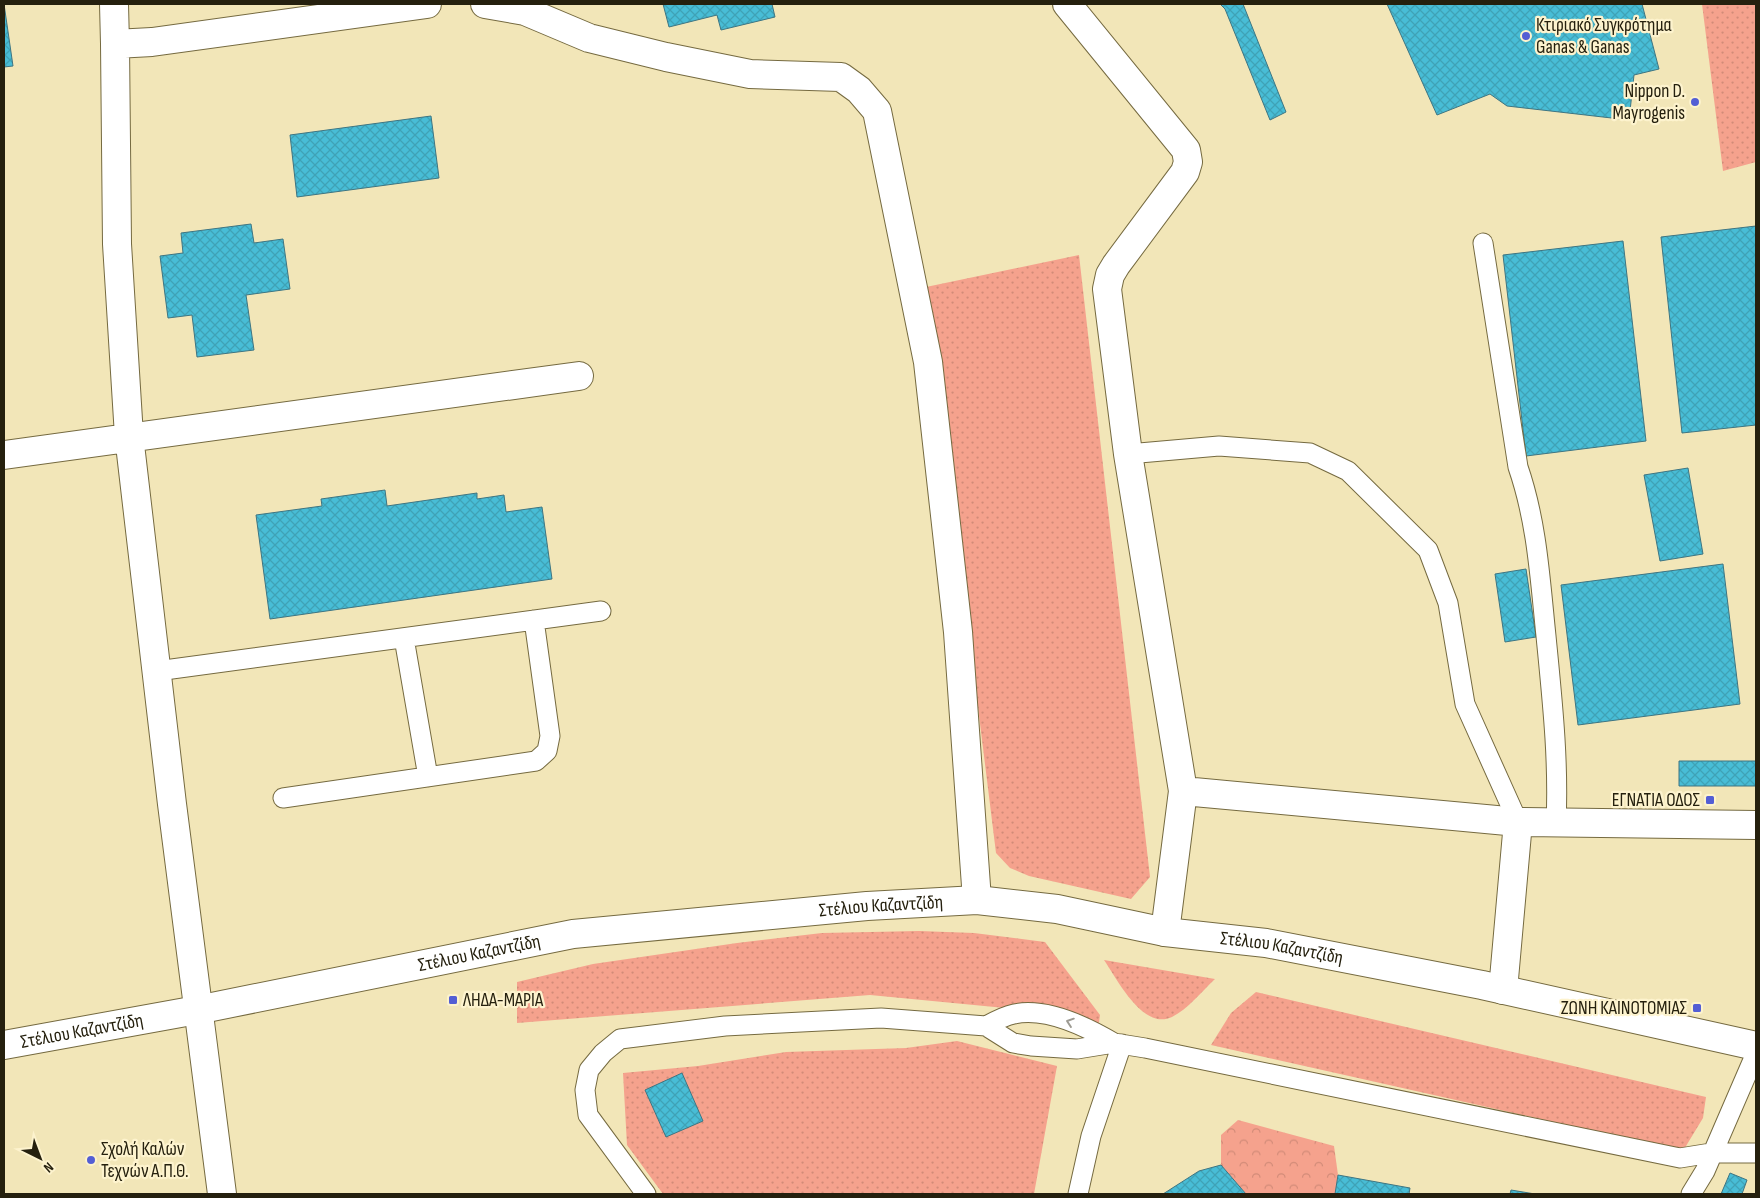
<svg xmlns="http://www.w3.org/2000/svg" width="1760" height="1198" font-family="'Sofia Sans Condensed',sans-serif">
<defs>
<pattern id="grass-dots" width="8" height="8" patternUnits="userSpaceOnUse" patternTransform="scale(1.25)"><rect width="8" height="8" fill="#f5a28d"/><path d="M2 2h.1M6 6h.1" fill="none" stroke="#d28b78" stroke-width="1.8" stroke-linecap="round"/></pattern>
<pattern id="park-crowns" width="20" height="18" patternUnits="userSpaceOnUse" patternTransform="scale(1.25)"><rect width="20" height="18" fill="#f5a28d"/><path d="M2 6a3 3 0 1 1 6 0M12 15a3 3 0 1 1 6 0" fill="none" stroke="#d28b78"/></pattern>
<pattern id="building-cross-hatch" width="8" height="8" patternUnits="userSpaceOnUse" patternTransform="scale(1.25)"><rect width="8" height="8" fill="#48bdd6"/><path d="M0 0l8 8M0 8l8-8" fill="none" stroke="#3fa2b6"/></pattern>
</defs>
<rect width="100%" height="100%" fill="#f2e6b8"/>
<path fill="url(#grass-dots)" d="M1702,4H1756V162L1723,171Z
M1079,255L1150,877L1131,899L1029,876L1010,868L996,853L926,287Z
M919,931L974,933L1045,942L1100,1015L1098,1030L1026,1010L870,995L517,1023V982L593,964L737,943L822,933Z
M1104,960L1215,979C1202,991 1188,1009 1172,1017C1143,1031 1117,979 1104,960Z
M1256,992L1706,1097L1703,1118L1683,1151L1211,1045L1231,1013Z
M957,1041L1057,1066L1034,1194H663L627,1145L623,1073L698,1066L786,1052L906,1048Z"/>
<path fill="url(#park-crowns)" d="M1238,1120L1334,1146L1338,1175L1335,1194H1246L1221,1165V1135Z"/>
<path fill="url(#building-cross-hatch)" stroke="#3e7582" d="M4,4L13,66L4,67Z
M663,4H772L775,17L721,30L717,15L669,27Z
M1220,4H1243L1286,112L1270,120L1225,9Z
M1387,4H1642L1659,69L1634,75L1629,120L1507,106L1490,94L1437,115Z
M431,116L439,178L297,197L290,135Z
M251,224L254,243L283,239L290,289L246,295L254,350L197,357L192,315L168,318L160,256L183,253L181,233Z
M1756,226V425L1682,433L1661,237Z
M1623,241L1646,441L1526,456L1503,255Z
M1688,468L1703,554L1660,561L1644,475Z
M385,490L387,506L477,493V499L504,495L506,512L542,507L552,579L270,619L256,515L322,506L321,499Z
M1723,564L1740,704L1578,725L1561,585Z
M1526,569L1536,637L1505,642L1495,574Z
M1679,761H1756V786H1679Z
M682,1073L703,1121L666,1137L645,1090Z
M1221,1165L1246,1194H1163L1199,1171Z
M1730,1173L1747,1180L1742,1194H1721Z
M1338,1175L1410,1188L1409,1194H1335Z
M1511,1190L1535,1194H1510Z"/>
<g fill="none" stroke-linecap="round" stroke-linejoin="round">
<defs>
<path id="service" d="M1483,243L1518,467C1537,522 1540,578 1546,636C1552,698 1559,760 1556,823
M1128,454L1219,446L1310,453L1348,471L1428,550L1448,603L1465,704L1518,822
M404,638L428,777
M157,671L601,611
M283,798L536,761L547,751L550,736L534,620
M986,1026C995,1021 1004,1016 1014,1014C1047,1007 1087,1027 1114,1043
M646,1194L588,1115L585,1090L589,1070L603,1053L620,1039L725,1026L881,1018L986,1026L1013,1043L1031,1046L1077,1049L1114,1043L1145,1048L1680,1158L1711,1153H1756
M1078,1194L1091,1136L1122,1044
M1691,1194L1705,1171L1756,1053"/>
<path id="minor" d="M114,4L115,44
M485,4L525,11L589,38L666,57L750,74L841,77L859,90L877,111L928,362L958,632L977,900
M1067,4L1186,150L1188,162L1185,172L1116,265L1110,275L1107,289L1128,454L1183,791L1165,932
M4,455L579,376
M1183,791L1518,822L1756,825
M1503,990L1518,822
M222,1194L172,804L129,436L117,244L115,44L152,42L427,4"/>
<g id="secondary">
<path id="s1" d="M4,1045L197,1010L573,934L867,906L977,900L1057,909L1165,932L1266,943L1482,985L1756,1046"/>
</g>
</defs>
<use href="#service" stroke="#756a40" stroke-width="21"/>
<use href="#minor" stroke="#756a40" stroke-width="30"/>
<use href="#secondary" stroke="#756a40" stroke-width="30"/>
<use href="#service" stroke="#fff" stroke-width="19"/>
<use href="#minor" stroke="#fff" stroke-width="28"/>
<use href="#secondary" stroke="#fff" stroke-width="28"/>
</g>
<defs><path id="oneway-chevron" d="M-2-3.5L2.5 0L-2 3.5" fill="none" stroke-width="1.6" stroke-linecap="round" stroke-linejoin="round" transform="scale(1.25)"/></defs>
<use stroke="#9d9b93" href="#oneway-chevron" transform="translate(1070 1022) rotate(-161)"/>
<g fill="#535ed4" stroke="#fdf3ce" stroke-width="2">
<circle cx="1526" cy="36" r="5"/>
<circle cx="1695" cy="102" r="5"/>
<rect x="1705" y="795" width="10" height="10" rx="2.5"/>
<rect x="448" y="995" width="10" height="10" rx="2.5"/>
<rect x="1692" y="1003" width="10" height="10" rx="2.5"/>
<circle cx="91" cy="1160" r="5"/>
</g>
<g text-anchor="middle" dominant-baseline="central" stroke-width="4.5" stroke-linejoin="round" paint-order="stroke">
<g font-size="19" fill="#25200e" stroke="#fdf3ce" text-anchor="start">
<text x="1536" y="25">Κτιριακό Συγκρότημα<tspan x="1536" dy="22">Ganas &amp; Ganas</tspan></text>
<text x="1685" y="91" text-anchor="end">Nippon D.<tspan x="1685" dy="22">Mayrogenis</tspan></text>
<text x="1700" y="800" text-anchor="end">ΕΓΝΑΤΙΑ ΟΔΟΣ</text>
<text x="463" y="1000">ΛΗΔΑ-ΜΑΡΙΑ</text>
<text x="1687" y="1008" text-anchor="end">ΖΩΝΗ ΚΑΙΝΟΤΟΜΙΑΣ</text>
<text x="101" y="1149">Σχολή Καλών<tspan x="101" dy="22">Τεχνών Α.Π.Θ.</tspan></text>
</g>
<g font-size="19" fill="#25200e" stroke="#fdf3ce">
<text stroke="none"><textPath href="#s1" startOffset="889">Στέλιου Καζαντζίδη</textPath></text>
<text stroke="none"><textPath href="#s1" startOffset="1294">Στέλιου Καζαντζίδη</textPath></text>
<text stroke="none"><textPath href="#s1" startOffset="484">Στέλιου Καζαντζίδη</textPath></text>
<text stroke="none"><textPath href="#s1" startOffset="79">Στέλιου Καζαντζίδη</textPath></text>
</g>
</g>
<rect width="1760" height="1198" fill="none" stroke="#25200e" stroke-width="10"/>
<g transform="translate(40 1158) rotate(138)" stroke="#fdf3ce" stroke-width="4" paint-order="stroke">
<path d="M0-4L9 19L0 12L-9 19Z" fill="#25200e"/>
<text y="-8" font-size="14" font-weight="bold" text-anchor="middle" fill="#25200e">N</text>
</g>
</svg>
